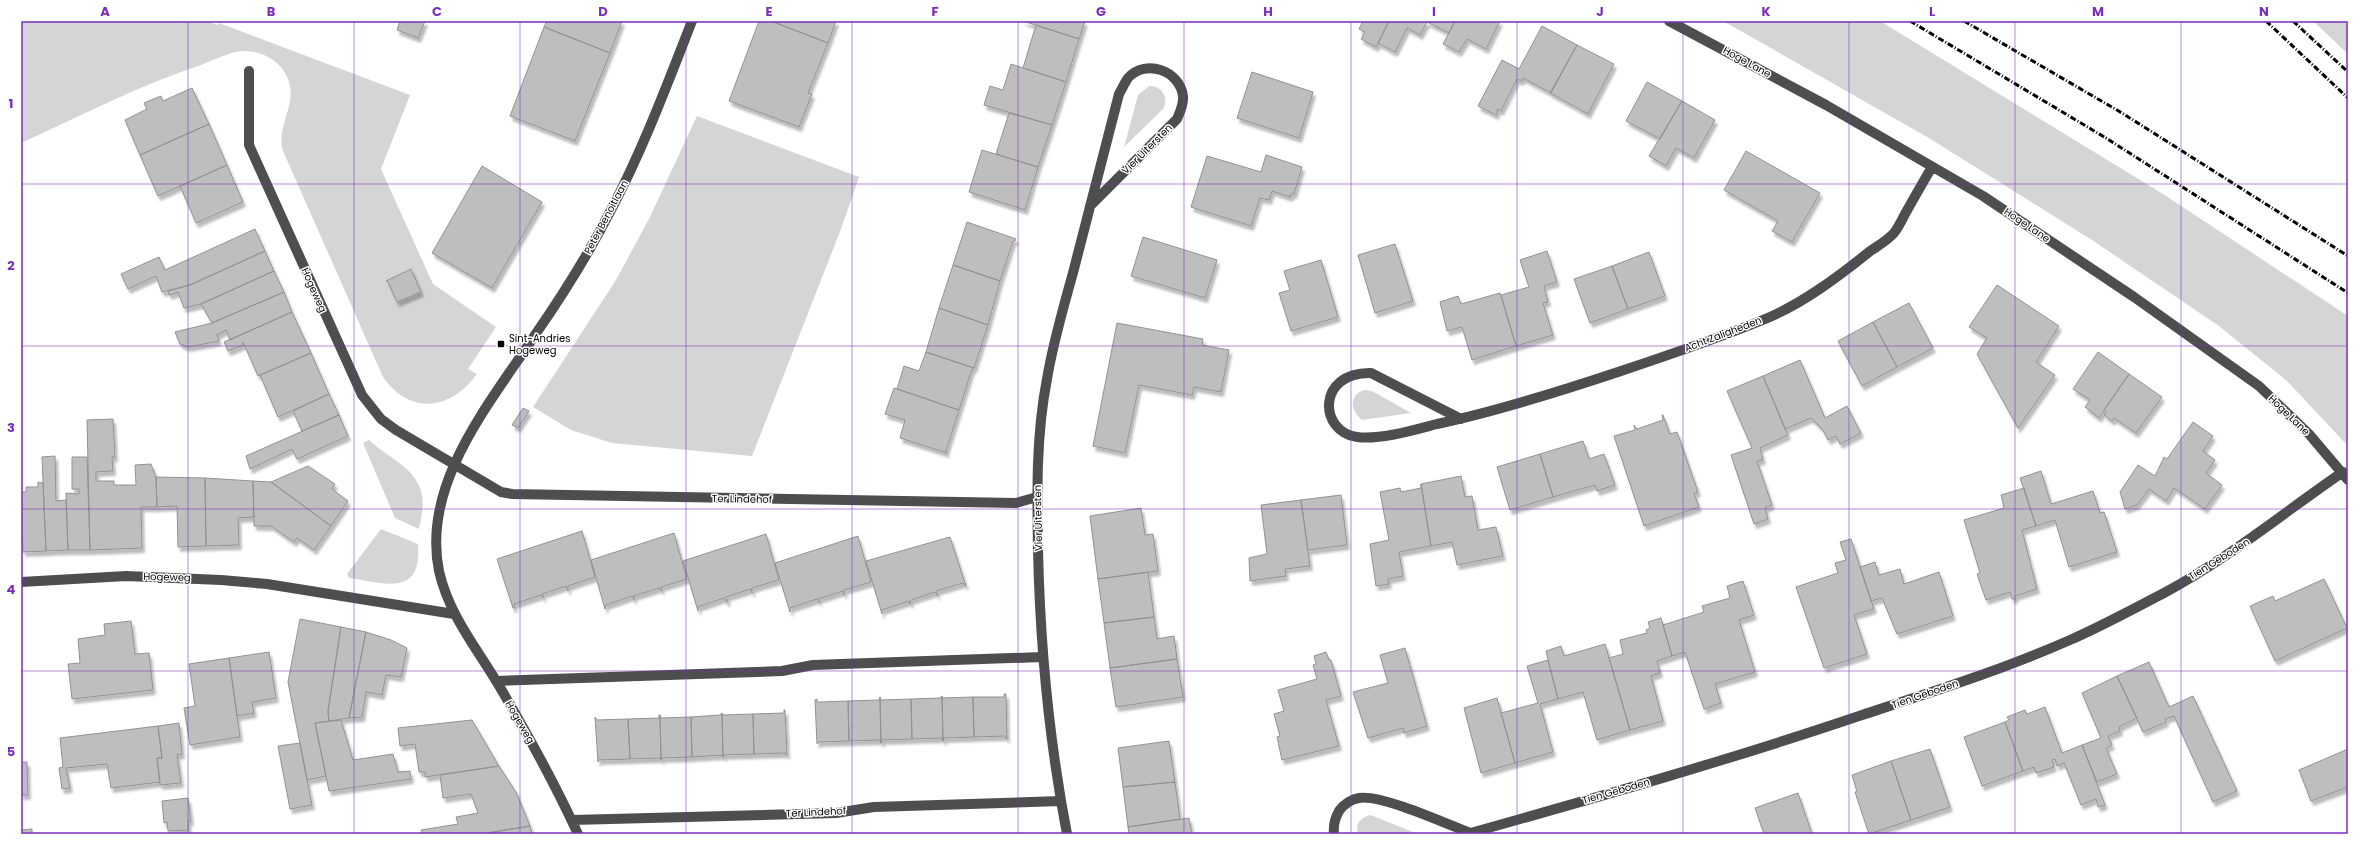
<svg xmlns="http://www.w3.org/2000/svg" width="2369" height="855" font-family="Poppins,sans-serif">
<defs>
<filter id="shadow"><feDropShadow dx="2.5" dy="4.5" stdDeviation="1" flood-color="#0004"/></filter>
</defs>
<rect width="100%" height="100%" fill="#fff"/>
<path fill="#d5d5d5" d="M21,21H206L218,25L219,23L410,95L381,169L433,284L496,327L468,369L477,374C451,410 410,416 383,377L283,151C275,123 302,101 285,73C277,58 258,50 241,51C228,53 213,60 201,65C140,85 80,116 21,143Z
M1723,21H1880L2163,194L2348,316V446L2287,381L2219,326L2092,240L1929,138Z
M2313,21H2348V54Z
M1149,86C1162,86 1168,96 1164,108L1124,147L1138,95Z
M697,116L859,177L841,229L752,456L612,443L571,430L533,407L616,280L649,219Z
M1364,390L1372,391L1411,413L1362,420C1351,411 1348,396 1364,390Z
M369,440C386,457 417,467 422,495C424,505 421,519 419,529L395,518L363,443Z
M381,529L418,544C422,598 385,583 349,578L347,574Z
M1370,815L1373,816L1413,832L1404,834H1358C1355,824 1360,818 1370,815Z"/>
<path fill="#bebebe" stroke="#929292" filter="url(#shadow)" d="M400,21H425L418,38L397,30Z
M547,21H622L610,53L544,27Z
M759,21H771L828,43L808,93L812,94L799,127L729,101Z
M771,21H836L828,43Z
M1023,21H1085L1079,39Z
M1363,21H1389L1376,47L1361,39L1365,32L1359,29Z
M1389,21H1455L1449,33L1427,22L1420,35L1407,28L1395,52L1378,43Z
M1455,21H1500L1486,49L1467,39L1459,52L1443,44Z
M1036,25L1079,39L1066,82L1023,68Z
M1542,26L1577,45L1551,93L1523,78L1521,81L1517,79L1501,111L1498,109L1496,115L1478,106L1502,60L1519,69Z
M544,27L610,53L575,141L510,116Z
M1577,45L1614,64L1588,114L1550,93Z
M1011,64L1066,82L1052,125L984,105L990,86L1003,90Z
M1252,72L1313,92L1299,138L1237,118Z
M1647,82L1682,101L1660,139L1626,121Z
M192,88L209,124L140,155L125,120L147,109L144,103L161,96L163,101Z
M1682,101L1715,120L1694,158L1676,148L1666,166L1649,156Z
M1009,113L1052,125L1038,167L996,154Z
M209,124L227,165L158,196L140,155Z
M982,150L1038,167L1025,210L969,192Z
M1746,151L1820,193L1792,242L1772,231L1778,221L1724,190Z
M1266,155L1302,167L1294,194H1291L1290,197L1272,191L1269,200L1260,198L1251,226L1191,207L1207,156L1261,172Z
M227,165L243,202L196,223L180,186Z
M482,166L542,202L492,288L432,253Z
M967,222L1016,239L1015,241H1013L1000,281L953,265Z
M255,229L265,251L190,285L162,292L156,276L128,289L121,274L159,257L165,270Z
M1143,237L1217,260L1205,298L1131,276Z
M1395,244L1413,301L1375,313L1358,255Z
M265,251L274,271L201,304L184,308L178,292L169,295L168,291L190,285Z
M1547,251L1557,282L1544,286L1548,302L1543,303L1553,335L1516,346L1501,295L1529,287L1520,260Z
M1649,252L1665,296L1628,309L1612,266Z
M1321,260L1338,317L1291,331L1279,293L1290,290L1284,271Z
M953,265L1000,281L988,325L939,308Z
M1612,266L1628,309L1590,323L1574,279Z
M411,269L421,292L397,302L388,282L386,281Z
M274,271L284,292L212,323L201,304Z
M1997,285L2059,326L2036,362L2055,375L2018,428L1977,354L1987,338L1969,327Z
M284,292L292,312L230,340L226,330L217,335L219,341L188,347L180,344L175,332L212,323Z
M1500,293L1516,346L1472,360L1462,327L1447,331L1440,302L1458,296L1461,304Z
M1909,303L1933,348L1897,367L1873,322Z
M939,308L988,325L974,368L926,352Z
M292,312L311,353L258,376L243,342V345L228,351L224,342Z
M1873,322L1897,367L1862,386L1838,341Z
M1117,323L1203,339L1202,345L1229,350L1221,392L1194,387L1192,395L1139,385L1125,453L1093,446Z
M926,352L974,368L972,369L959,410L897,389L904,366L919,371Z
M2098,352L2129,374L2099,418L2085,407L2090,400L2073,389Z
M311,353L329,394L278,417L260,375Z
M1800,360L1825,418L1847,406L1861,433L1840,444L1836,436L1828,440L1823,430L1811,418L1785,429L1763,376Z
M2129,374L2162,397L2136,433L2114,418L2112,421L2104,415L2106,412L2104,410Z
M1763,376L1788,435L1760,448L1763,460L1757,461L1772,505L1765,508L1768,519L1754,524L1731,455L1752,448L1727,391Z
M894,388L959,410L946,451L947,453L900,438L905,420L885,414Z
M329,394L339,415L302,431L293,411Z
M523,408L529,411L518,428L512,425Z
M339,415L348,436L297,459L292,449L250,469L246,456Z
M1662,415H1663L1670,434L1677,432L1698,492L1694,493L1699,507L1644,526L1614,436L1635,430L1634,425L1637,429L1663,420Z
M113,419L115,457H112L113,471L96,472V481H114V485H136L135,465L151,464L156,477L157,507H141L142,548L90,550L87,420Z
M2193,422L2213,436L2203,451L2215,460L2206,473L2222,485L2205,509L2174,488L2166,501L2149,489L2137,505L2125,509L2120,492L2138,465L2155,476L2164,457L2167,459Z
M1583,441L1589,459L1604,454L1615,485L1597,491L1595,485L1553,497L1540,454Z
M1540,454L1553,497L1510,510L1497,467Z
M55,456L56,501L66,500L68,550L46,551L42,457Z
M72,457H87L90,550H68L66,493L79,494V489H72Z
M308,466L335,484L332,489L348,501L331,526L271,482Z
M2041,471L2051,504L2093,491L2100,513L2104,512L2117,552L2069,567L2055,520L2036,526L2020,478Z
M1461,476L1465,497L1472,496L1478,530L1496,527L1503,556L1457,565L1452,542L1431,546L1421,484Z
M156,477L205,478L206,546L178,547L177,506L157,507Z
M205,478L253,481L254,517L238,518L239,545L206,546Z
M253,481L271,482L331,526L314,550L297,538L294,542L271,526H254Z
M38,482L43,483L46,551L23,552L21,492H26V487H38Z
M1421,484L1431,546L1399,552L1403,576L1388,579L1389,584L1376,586L1370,544L1389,540L1380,492L1400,488L1401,492L1421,488Z
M2024,488L2036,526L2022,530L2037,589L2015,596V599H2012L2010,592L1986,600L1977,574L1980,573L1964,520L2004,508L2001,495Z
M1341,495L1347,545L1308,550L1301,500Z
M1301,500L1310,566L1285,569L1286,576L1250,581L1249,558L1267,554L1261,505Z
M1141,508L1145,535L1153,534L1158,571L1098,579L1090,516Z
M582,531L595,577L568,586V591L566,586L542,594L544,598L541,595L514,604L515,608H513L497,559Z
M674,533L687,579L661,587L662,591L659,588L634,596V600L632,596L606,605L605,609L591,560Z
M766,534L779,580L752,588V593L751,589L726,597L728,601L726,602L724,598L698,607V611L683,561Z
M858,536L871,582L844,590V595L843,591L818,599L820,603L817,599L790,608V612L775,563Z
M950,537L966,586L963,583L936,591L938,596L935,592L911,600L910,604L909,601L882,610V614L866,561Z
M1851,539L1874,609L1854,615L1867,654L1824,668L1796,587L1838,573L1835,563L1846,560L1840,542Z
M1875,562L1879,575L1900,569L1904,584L1939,572L1953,616L1897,634L1882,598L1871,601L1860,567Z
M1148,572L1154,617L1104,623L1098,579Z
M2324,579L2347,628L2275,661L2250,606L2273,596L2275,601Z
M1743,581L1754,615L1739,620L1755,672L1715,684L1721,703L1704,709L1685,652L1672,656L1663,625L1704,612L1702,606L1730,598L1727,586Z
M1154,617L1157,639L1174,636L1177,659L1110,668L1104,623Z
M1661,618L1672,656L1657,661L1660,673L1651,676L1663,721L1630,730L1609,658L1623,654L1620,640L1647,633L1646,630L1650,628L1648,622Z
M300,619L341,627L328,711L329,721L315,723L326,776L307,780L288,682Z
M131,621L135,654L149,653L153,690L72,699L68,664L80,663L78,639L105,635L104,624Z
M341,627L366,632L349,718L329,721L328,711Z
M366,632L391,640L407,648L401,677L386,675L382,695L366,692L362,717L349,718Z
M1605,644L1630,730L1597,740L1583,692L1558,699L1546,651L1561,646L1564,656Z
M1405,648L1427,726L1404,733L1403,728L1368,738L1353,692L1388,683L1380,655Z
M269,652L276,698L252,702L254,713L237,716L229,658Z
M1326,652L1329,660H1331L1341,696L1326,700L1339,746L1282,760L1277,737L1280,736L1274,714L1284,711L1278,690L1317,679L1313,665L1316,664L1314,656Z
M229,658L240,737L190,745L184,708L195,706L189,664Z
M1177,659L1183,697L1116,707L1110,668Z
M1548,660L1558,699L1540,704L1553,752L1515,763L1501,713L1538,703L1527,666Z
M2149,662L2169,707L2193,696L2237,791L2213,802L2174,716L2165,719L2166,722L2143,732L2117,676Z
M2117,676L2137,718L2119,727L2120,731L2108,736L2112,745L2106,748L2117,774L2097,782L2082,745L2101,738L2082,693Z
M1004,694H1006L1007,739L1005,736L974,737L973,697H1004Z
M942,696V698L973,697L974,737L944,738L943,741Z
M942,696L943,741L942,738L912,739L911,699L940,698Z
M880,697L881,700L911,699L912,739L882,740L881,743Z
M880,697L881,743L880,740L849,741L848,701L879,700Z
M1497,698L1515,763L1481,773L1464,708Z
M817,699V702H820L848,701L849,741L819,742L817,744L815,700Z
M2045,707L2062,753L2082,745L2105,805L2098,807L2096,799L2081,805L2064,763L2057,766L2055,759L2052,760L2054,767L2036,773L2034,767L2023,771L2005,722L2009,720L2007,717L2025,710L2027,714Z
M784,710H785L787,755L785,753L754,754L753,714L784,713Z
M722,713L723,715L753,714L754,754L724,755L723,757Z
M722,713L723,757L722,755L692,757L691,717L720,715Z
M659,715H660L661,760L660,758L630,759L628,719L659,718Z
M660,715L661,718L691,717L692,757L662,758L661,760Z
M595,717L597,720L628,719L630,759L599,760L598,762Z
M341,720L353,760L393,754L398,772L410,771L411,779L329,791L315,723Z
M472,720L499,766L425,777V772H419L415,744L400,746L398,728Z
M2005,722L2023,771L1982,786L1964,737Z
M179,723L182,754L177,755L181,783L160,785L157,758H162L158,726Z
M158,726L162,758H157L160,782L111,788L107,764L66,768L70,788L62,789L59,768L63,767L60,738Z
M1169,741L1175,782L1123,787L1118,748Z
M300,743L312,805L290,809L278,746Z
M1930,749L1950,807L1911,820L1891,761Z
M2348,749V787L2311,801L2299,770Z
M1891,761L1911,820L1869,834L1855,792H1857L1852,775Z
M21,762H27L28,795H21Z
M499,766L516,792L530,826L481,834H417L422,833L421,830L458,824L456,817L478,813L471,794L443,798L440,775Z
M1175,782L1180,819L1128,827L1123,787Z
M1798,793L1812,834H1764L1755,808Z
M188,798L191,821H188L189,830L168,831L167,822L164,823L162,801Z
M1189,818L1192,834H1129L1128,827Z
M530,826L532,834H481Z
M32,829V834H21V830Z"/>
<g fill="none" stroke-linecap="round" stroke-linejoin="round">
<path stroke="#4e4e4e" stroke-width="10" d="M1669,21L1826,105L1983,196L2134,297L2259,386L2309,434L2348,480
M249,71V145L362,395L381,419L396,430L501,492L512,494L1016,503L1037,497
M1461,419L1371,373C1316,372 1319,432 1357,437C1381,440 1414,430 1437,424C1498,411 1558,392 1618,372C1669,355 1720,338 1770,317C1806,301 1839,276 1869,252C1877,246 1887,241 1894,233C1898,228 1902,220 1905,214C1914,198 1923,182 1932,167
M21,582L126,576L221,580L267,584L454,614
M496,681L782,671L813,665L1043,657
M572,820L836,813L874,807L1061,801
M578,834C554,782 527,733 498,684C476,647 449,615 439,571C421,482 492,401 537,332C564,293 589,253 611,210C643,149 667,85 692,21
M1067,834C1049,740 1040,645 1038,549C1037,492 1036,435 1047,379C1053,342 1064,306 1074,269C1089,211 1104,152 1119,94C1122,89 1125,82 1128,78C1146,58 1180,71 1183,96C1184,104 1180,112 1177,119L1090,206
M1334,834C1333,825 1335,818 1339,811C1344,804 1352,799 1359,798C1381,794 1447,824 1470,833
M1467,834C1599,797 1732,759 1862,715C1932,692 2002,670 2070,640C2102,626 2133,609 2164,593C2228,559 2283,513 2343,472"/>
<path stroke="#000" stroke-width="3" stroke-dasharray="6 2 1 2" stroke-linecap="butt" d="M1910,21L2106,138L2348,293
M1964,21L2122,113L2348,256
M2266,21L2348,98
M2293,21L2348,72"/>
</g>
<path fill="none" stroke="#7b2cbf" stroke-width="1" stroke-opacity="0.55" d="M188,21V834M354,21V834M520,21V834M686,21V834M852,21V834M1018,21V834M1184,21V834M1351,21V834M1517,21V834M1683,21V834M1849,21V834M2015,21V834M2181,21V834M21,184H2348M21,346H2348M21,509H2348M21,671H2348"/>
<rect fill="#000" stroke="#fff" stroke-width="1.5" x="497" y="340" width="8" height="8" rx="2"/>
<g text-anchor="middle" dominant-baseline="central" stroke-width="3" stroke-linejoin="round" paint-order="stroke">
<g font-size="10" fill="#000" stroke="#fff">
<text transform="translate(1747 62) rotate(29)">Hoge Lane</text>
<text transform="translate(1147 149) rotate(-45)">Vier Uitersten</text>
<text transform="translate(606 217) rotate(-62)">Peter Benoitlaan</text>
<text transform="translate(2027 225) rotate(34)">Hoge Lane</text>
<text transform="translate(314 290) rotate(66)">Hogeweg</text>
<text transform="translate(1723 334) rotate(-21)">Acht Zaligheden</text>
<text transform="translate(2289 415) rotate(44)">Hoge Lane</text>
<text transform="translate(742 499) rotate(1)">Ter Lindehof</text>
<text transform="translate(1038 518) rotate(-91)">Vier Uitersten</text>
<text transform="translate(2219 559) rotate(-32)">Tien Geboden</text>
<text transform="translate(167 577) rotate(2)">Hogeweg</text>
<text transform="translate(1925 694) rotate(-19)">Tien Geboden</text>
<text transform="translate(520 722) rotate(60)">Hogeweg</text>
<text transform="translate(1616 791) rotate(-16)">Tien Geboden</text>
<text transform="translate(816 812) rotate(-3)">Ter Lindehof</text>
</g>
<g font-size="10" fill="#000" stroke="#fff" text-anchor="start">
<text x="509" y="338">Sint-Andries<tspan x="509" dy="12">Hogeweg</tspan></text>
</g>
</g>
<rect width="2369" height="855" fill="none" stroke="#ffffff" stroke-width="44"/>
<rect x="22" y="22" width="2325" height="811" fill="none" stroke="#7b2cbf" stroke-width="1.5"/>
<g font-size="13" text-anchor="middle" font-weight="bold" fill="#7b2cbf">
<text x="105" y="16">A</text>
<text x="271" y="16">B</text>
<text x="437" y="16">C</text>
<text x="603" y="16">D</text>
<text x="769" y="16">E</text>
<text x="935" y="16">F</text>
<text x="1101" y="16">G</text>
<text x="1268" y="16">H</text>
<text x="1434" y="16">I</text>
<text x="1600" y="16">J</text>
<text x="1766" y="16">K</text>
<text x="1932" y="16">L</text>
<text x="2098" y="16">M</text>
<text x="2264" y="16">N</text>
<text x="11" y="108">1</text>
<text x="11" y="270">2</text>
<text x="11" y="432">3</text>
<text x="11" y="594">4</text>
<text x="11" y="756">5</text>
</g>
</svg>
